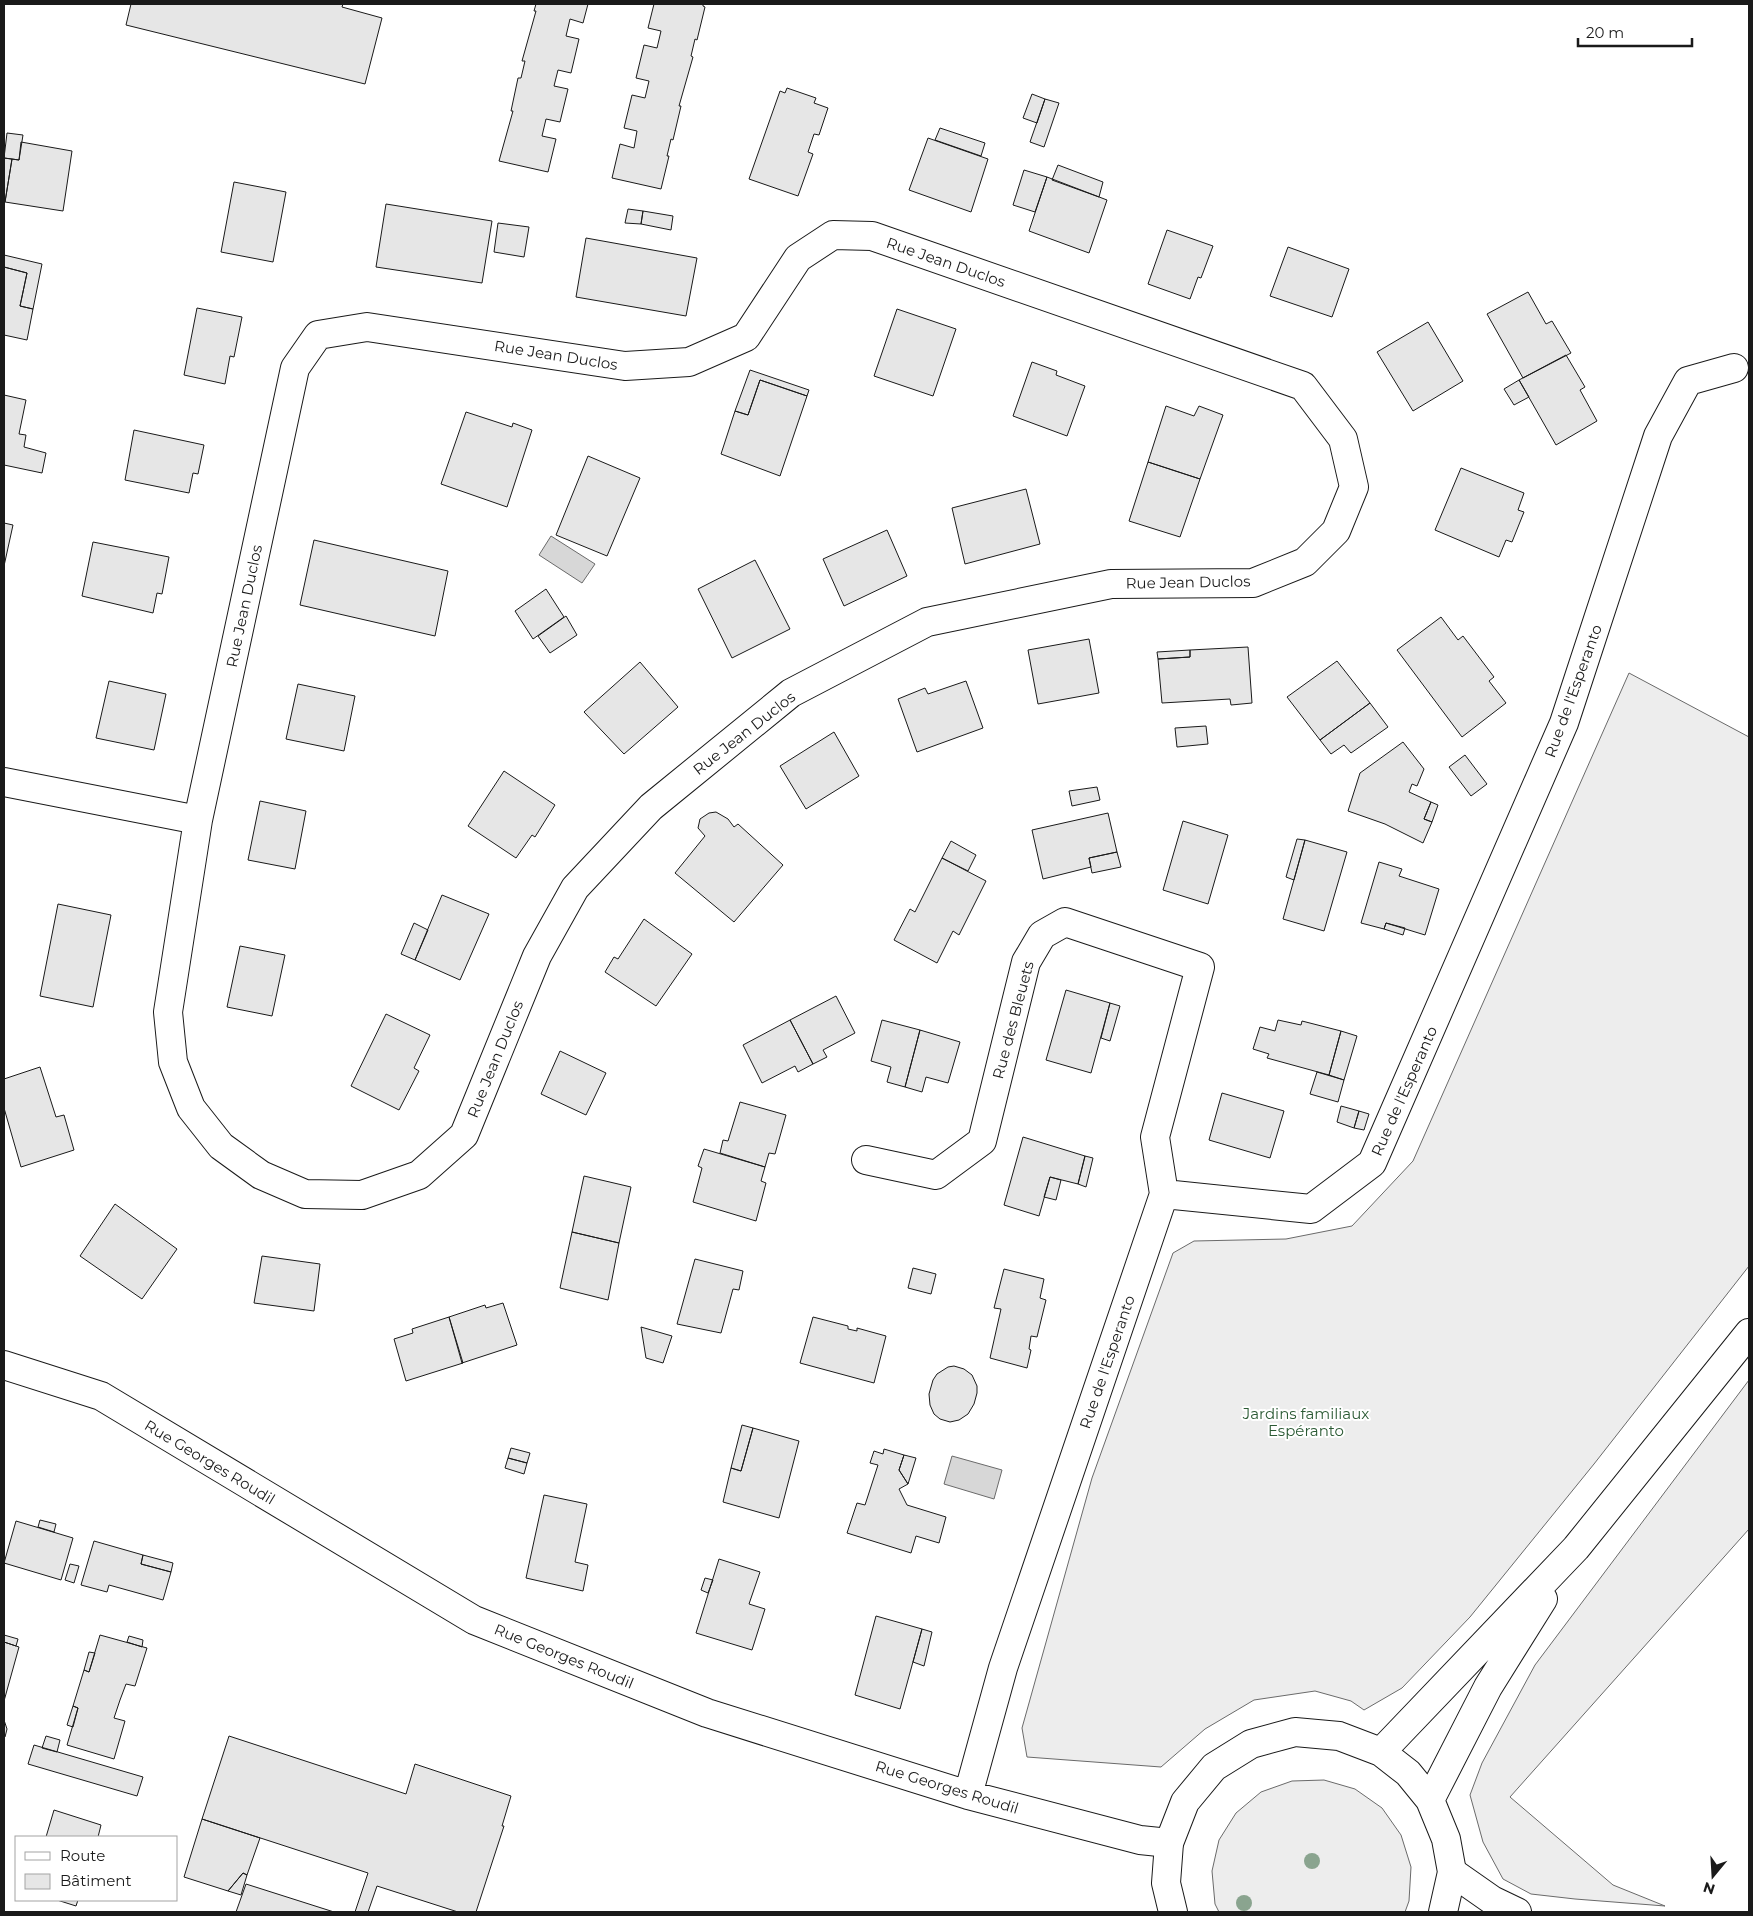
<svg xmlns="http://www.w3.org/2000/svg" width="1753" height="1916" font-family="Montserrat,sans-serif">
<rect width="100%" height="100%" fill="#fff"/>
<path fill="#ededed" stroke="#6a6a6a" d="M1629,673L1749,737V1266L1594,1464L1470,1617L1402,1688L1364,1710L1351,1701L1315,1691L1254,1700L1205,1729L1161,1767L1027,1757L1022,1728L1092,1478L1173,1253L1194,1241L1286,1239L1352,1226L1413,1161Z
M1749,1380V1529L1510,1797L1613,1885L1665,1906L1575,1899L1531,1894L1503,1879L1483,1842L1470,1795L1482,1763L1535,1665Z
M1324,1780L1355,1789L1382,1808L1401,1835L1411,1867L1409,1901L1405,1912H1219L1215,1904L1212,1871L1219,1840L1236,1813L1261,1792L1292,1781Z"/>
<path fill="#d7d7d7" stroke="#6a6a6a" d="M551,536L595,564L582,583L539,555Z
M952,1456L1002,1470L994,1499L944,1484Z"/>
<path fill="#e6e6e6" stroke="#1a1a1a" d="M131,4H343L342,7L382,18L365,84L126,25Z
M536,4H588L583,23L570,19L566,36L579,39L571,73L558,70L554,86L568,89L560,122L546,119L542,136L556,139L548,172L499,161L513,111H511L518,78H521L525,61H522L536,11H534Z
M654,4H703V6L705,7L697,40L695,39L691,56L693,57L679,106H681L673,140L671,139L667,156H669L661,189L612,178L620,144L634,148L637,131L624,128L632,95L645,98L649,81L636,78L644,45L657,48L661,31L648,28Z
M787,88L816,98L814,103L828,108L819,135L814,134L808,152L813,154L798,196L749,179L780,91L785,93Z
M1032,94L1045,99L1037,123L1023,118Z
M1045,99L1059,103L1044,147L1030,142Z
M940,128L985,143L981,156L935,140Z
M7,133L23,135L19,160L4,158Z
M928,138L988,159L971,212L909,190Z
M21,142L72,151L63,211L5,202L12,159L19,160Z
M4,158L12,159L5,202L4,201Z
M1058,165L1103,182L1099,197L1052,180Z
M1024,170L1047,177L1035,212L1013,205Z
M1047,177L1107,200L1089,253L1029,231Z
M234,182L286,192L273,262L221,252Z
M386,204L492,221L482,283L376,267Z
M628,209L643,211L641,224L625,223Z
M643,211L673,216L671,230L641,224Z
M498,223L529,227L524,257L494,252Z
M1167,230L1213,246L1201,278L1198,277L1190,299L1148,284Z
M586,238L697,258L686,316L576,297Z
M1288,247L1349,269L1332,317L1270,296Z
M4,255L42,264L33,309L20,306L27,273L4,267Z
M4,267L27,273L20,306L33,309L27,340L4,335Z
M1528,292L1546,324L1552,321L1571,353L1523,378L1487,314Z
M197,308L242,317L234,357L230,356L225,384L184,375Z
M897,309L956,329L933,396L874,376Z
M1428,322L1463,381L1413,411L1377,352Z
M1566,355L1585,387L1580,390L1597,421L1556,445L1519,380Z
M1032,362L1057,371L1056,375L1085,386L1067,436L1013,416Z
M750,370L809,390L807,396L760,380L748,415L735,411Z
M760,380L807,396L780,476L721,454L735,411L748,415Z
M1519,380L1529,397L1514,405L1504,389Z
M4,395L26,400L19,434L26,435L24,447L46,453L42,473L4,465Z
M1166,406L1194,416L1199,406L1223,415L1200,479L1148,462Z
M466,412L512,427L513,423L532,430L507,507L441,484Z
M134,430L204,445L198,474L193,473L189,493L125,480Z
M588,456L640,478L607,556L556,535Z
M1148,462L1200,479L1180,537L1129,521Z
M1461,468L1524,493L1518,510L1524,512L1512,542L1506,540L1499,557L1435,530Z
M1026,489L1040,544L965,564L952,508Z
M4,523L13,525L4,566Z
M887,530L907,576L844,606L823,559Z
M314,540L448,571L435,636L300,605Z
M93,542L169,557L162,594L157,593L153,613L82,596Z
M755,560L790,629L732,658L698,589Z
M546,589L564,617L533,639L515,611Z
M566,616L577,635L550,653L538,636Z
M1441,617L1458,640L1463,636L1494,677L1489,681L1506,703L1462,737L1397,650Z
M1089,639L1099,693L1038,704L1028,650Z
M1248,647L1252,703L1231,705L1230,699L1162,703L1158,659L1190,657V650Z
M1190,650V657L1158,659L1157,652Z
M1337,661L1370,703L1320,740L1287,697Z
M640,662L678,707L624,754L584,712Z
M109,681L166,694L154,750L96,738Z
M966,681L983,728L917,752L898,699L925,688L928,694Z
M298,684L355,696L344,751L286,739Z
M1370,703L1388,727L1351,753L1344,745L1331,754L1320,740Z
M1206,726L1208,744L1177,747L1175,728Z
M834,732L859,776L806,809L780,766Z
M1403,742L1424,769L1417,786L1412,784L1409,792L1431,802L1424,819L1432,822L1423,843L1385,824L1348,811L1360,773Z
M1465,755L1487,784L1471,796L1449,767Z
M504,771L555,805L535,837L532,835L516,858L468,826Z
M1097,787L1100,800L1072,806L1069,791Z
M260,801L306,811L295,869L248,860Z
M1431,802L1438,805L1432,822L1424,819Z
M716,812L728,819L734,827L738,824L783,865L734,922L675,873L705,836L698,828L700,819L709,813Z
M1108,813L1117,852L1089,858L1091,867L1043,879L1032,830Z
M1183,821L1228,835L1208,904L1163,890Z
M1297,839L1305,840L1294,880L1286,877Z
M1305,840L1347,852L1324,931L1283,919Z
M951,841L976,855L968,871L942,858Z
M1117,852L1121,867L1092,873L1089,858Z
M942,858L986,881L959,935L953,931L937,963L894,940L910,909L915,912Z
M1379,862L1402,869L1399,876L1439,889L1425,935L1386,923L1384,929L1361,923Z
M442,895L489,914L460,980L415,960Z
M58,904L111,915L93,1007L40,996Z
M644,919L692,954L656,1006L605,972L614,957L618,959Z
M414,923L428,930L415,960L401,954Z
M1386,923L1405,928L1403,935L1384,929Z
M240,946L285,955L272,1016L227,1007Z
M1066,990L1110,1003L1091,1073L1046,1060Z
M836,996L855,1033L823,1050L827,1057L813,1064L790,1020Z
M1110,1003L1120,1006L1110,1041L1101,1038Z
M386,1014L430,1035L414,1068L419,1071L399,1110L351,1086Z
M790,1020L813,1064L798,1072L795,1066L762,1083L743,1045Z
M882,1020L920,1030L905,1087L887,1082L891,1067L871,1061Z
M1278,1020L1301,1025L1302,1021L1341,1031L1329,1075L1267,1058L1269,1054L1253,1049L1260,1027L1275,1031Z
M920,1030L960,1042L948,1083L926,1077L922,1092L905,1087Z
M1341,1031L1357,1036L1344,1080L1329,1075Z
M560,1051L606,1073L586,1115L541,1094Z
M40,1067L56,1117L64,1115L74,1150L21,1167L4,1108V1079Z
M1317,1072L1344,1080L1338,1102L1310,1094Z
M1222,1093L1284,1111L1270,1158L1209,1140Z
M740,1102L786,1115L775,1154L769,1153L765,1167L720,1153L723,1140L728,1141Z
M1341,1106L1359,1111L1354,1128L1337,1122Z
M1359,1111L1369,1114L1364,1130L1354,1128Z
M1023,1137L1085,1156L1078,1184L1050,1177L1039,1216L1004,1205Z
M704,1149L765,1167L761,1181L766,1183L756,1221L693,1202L702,1168L698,1166Z
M1085,1156L1093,1158L1086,1187L1078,1184Z
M584,1176L631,1187L619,1243L572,1232Z
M1050,1177L1061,1180L1056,1200L1044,1197Z
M115,1204L177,1249L142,1299L80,1256Z
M572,1232L619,1243L608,1300L560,1288Z
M262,1256L320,1264L314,1311L254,1303Z
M695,1259L743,1271L739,1290L733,1289L721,1333L677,1324Z
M913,1268L936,1274L931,1294L908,1288Z
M1004,1269L1044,1279L1040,1298L1046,1300L1037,1337L1031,1336L1029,1349L1031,1350L1027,1368L990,1358L1001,1309L994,1308Z
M503,1303L517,1345L462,1363L449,1317L485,1305L486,1308Z
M449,1317L463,1363L406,1381L394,1339L413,1333L412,1329Z
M813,1317L848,1326V1329L857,1331V1328L886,1336L874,1383L800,1363Z
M641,1327L672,1336L663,1363L646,1358Z
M954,1366L964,1369L972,1375L977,1386V1393L974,1404L968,1414L959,1420L950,1422L940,1419L934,1414L930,1405L929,1394L933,1380L937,1374L948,1367Z
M742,1425L753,1428L741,1471L731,1468Z
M753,1428L799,1441L779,1518L723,1502L731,1468L741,1471Z
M511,1448L530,1453L527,1463L508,1458Z
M884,1449L904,1455L899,1470L908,1484L899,1489L907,1505L946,1517L939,1543L916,1536L911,1553L847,1533L857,1503L865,1505L878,1465L870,1463L874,1451L883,1454Z
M904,1455L916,1458L908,1484L899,1470Z
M508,1458L527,1463L524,1474L505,1468Z
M544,1495L587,1504L575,1562L588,1565L583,1591L526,1578Z
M40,1520L56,1524L54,1532L38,1527Z
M16,1521L73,1538L61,1580L4,1563Z
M94,1541L143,1555L141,1564L171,1572L163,1600L109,1585L107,1592L81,1585Z
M143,1555L173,1563L171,1572L141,1564Z
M719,1559L760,1572L749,1604L765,1609L752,1650L696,1633Z
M70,1564L79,1566L74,1583L65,1580Z
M705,1578L713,1580L708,1593L701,1590Z
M876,1616L922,1629L900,1709L855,1695Z
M922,1629L932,1632L924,1666L913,1662Z
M4,1635L18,1639L16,1646L4,1642Z
M100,1635L147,1648L135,1686L126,1684L120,1700L114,1718L125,1721L114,1759L67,1745L78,1708L73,1706L84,1670L89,1672Z
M129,1636L143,1640L142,1647L127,1642Z
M4,1642L19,1647L4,1701Z
M89,1652L95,1653L89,1672L84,1670Z
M73,1706L78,1708L73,1727L67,1725Z
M4,1720L7,1729L5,1737H4Z
M46,1736L60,1740L57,1752L42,1748Z
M229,1736L406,1794L415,1764L511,1796L502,1826H504L476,1912H458L377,1886L368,1912H355L368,1873L202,1819Z
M34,1745L143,1777L137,1796L28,1764Z
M54,1810L101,1825L98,1837H46Z
M202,1819L260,1838L247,1875L243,1873L228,1891L184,1877Z
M243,1873L247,1875L241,1895L228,1891Z
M246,1884L334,1912H236Z
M57,1900H78L76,1906Z"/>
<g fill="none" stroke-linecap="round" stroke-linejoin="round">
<defs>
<path id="minor" d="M833,235L872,236L1303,386L1343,439L1354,487L1336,531L1305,562L1253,583L1111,584L927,622L791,693L651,807L575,888L537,956L464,1135L419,1175L362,1195L305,1194L261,1175L221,1146L191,1108L173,1062L168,1012L198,820L295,368L318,335L367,327L625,366L689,362L746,337L798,258Z
M4,782L198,820
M866,1160L936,1175L982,1141L1026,962L1042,935L1065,922L1200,967L1155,1137L1164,1194
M4,1365L101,1396L474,1620L707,1713L968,1795L1140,1840L1169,1843
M968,1795L1003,1668L1164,1194L1311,1209L1372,1163L1564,723L1658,436L1688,381L1734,368"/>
<path id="tertiary" d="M1452,1872L1492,1900L1517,1912"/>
<path id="primary" d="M1381,1752L1576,1548L1749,1333
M1430,1800L1488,1687L1543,1599
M1173,1912L1166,1883L1169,1843L1185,1802L1214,1767L1251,1744L1295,1732L1339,1736L1381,1752L1408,1773L1430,1800L1446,1839L1452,1872L1443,1912"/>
</defs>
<use href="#minor" stroke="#1a1a1a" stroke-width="30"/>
<use href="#tertiary" stroke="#1a1a1a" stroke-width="30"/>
<use href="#primary" stroke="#1a1a1a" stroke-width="30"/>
<use href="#minor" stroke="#fff" stroke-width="28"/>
<use href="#tertiary" stroke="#fff" stroke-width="28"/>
<use href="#primary" stroke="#fff" stroke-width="28"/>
</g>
<g fill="#8aa48f">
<circle cx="1312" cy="1861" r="8"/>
<circle cx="1244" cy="1903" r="8"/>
</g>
<g text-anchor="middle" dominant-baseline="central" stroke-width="4" stroke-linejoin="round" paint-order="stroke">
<g font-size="15" fill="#1a1a1a" stroke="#fff">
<text transform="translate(946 262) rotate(19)">Rue Jean Duclos</text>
<text transform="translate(556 355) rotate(9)">Rue Jean Duclos</text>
<text transform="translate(1188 582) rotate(-1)">Rue Jean Duclos</text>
<text transform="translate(244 606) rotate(-78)">Rue Jean Duclos</text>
<text transform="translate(1573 691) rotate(-70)">Rue de l'Esperanto</text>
<text transform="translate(744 733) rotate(-38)">Rue Jean Duclos</text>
<text transform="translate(1013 1020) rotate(-75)">Rue des Bleuets</text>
<text transform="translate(495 1059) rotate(-68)">Rue Jean Duclos</text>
<text transform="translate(1404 1091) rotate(-66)">Rue de l'Esperanto</text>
<text transform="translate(1107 1362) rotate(-71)">Rue de l'Esperanto</text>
<text transform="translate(210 1462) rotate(31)">Rue Georges Roudil</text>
<text transform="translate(564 1656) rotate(22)">Rue Georges Roudil</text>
<text transform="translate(947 1787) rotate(17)">Rue Georges Roudil</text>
</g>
<g font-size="15" fill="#2b5a34" stroke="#fff">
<text x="1306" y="1413">Jardins familiaux<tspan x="1306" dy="17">Espéranto</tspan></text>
</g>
</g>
<rect width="1753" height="1916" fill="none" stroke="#1a1a1a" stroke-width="10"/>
<rect x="15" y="1836" width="162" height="65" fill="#ffffff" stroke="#a3a3a3"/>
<rect x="25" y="1852" width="25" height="8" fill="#ffffff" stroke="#a3a3a3"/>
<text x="60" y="1861" font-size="15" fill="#1a1a1a">Route</text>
<rect x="25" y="1874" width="25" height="15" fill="#e6e6e6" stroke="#a3a3a3"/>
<text x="60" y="1886" font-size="15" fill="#1a1a1a">Bâtiment</text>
<g transform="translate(1713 1876) rotate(198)" stroke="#ffffff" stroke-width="4" paint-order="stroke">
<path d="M0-4L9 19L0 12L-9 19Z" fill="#1a1a1a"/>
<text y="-8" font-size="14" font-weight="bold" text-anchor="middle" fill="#1a1a1a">N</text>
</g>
<path d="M1578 38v8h114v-8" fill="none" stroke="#1a1a1a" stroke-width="2.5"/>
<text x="1586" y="38" font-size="15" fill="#1a1a1a" stroke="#ffffff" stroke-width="4" paint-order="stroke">20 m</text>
</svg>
